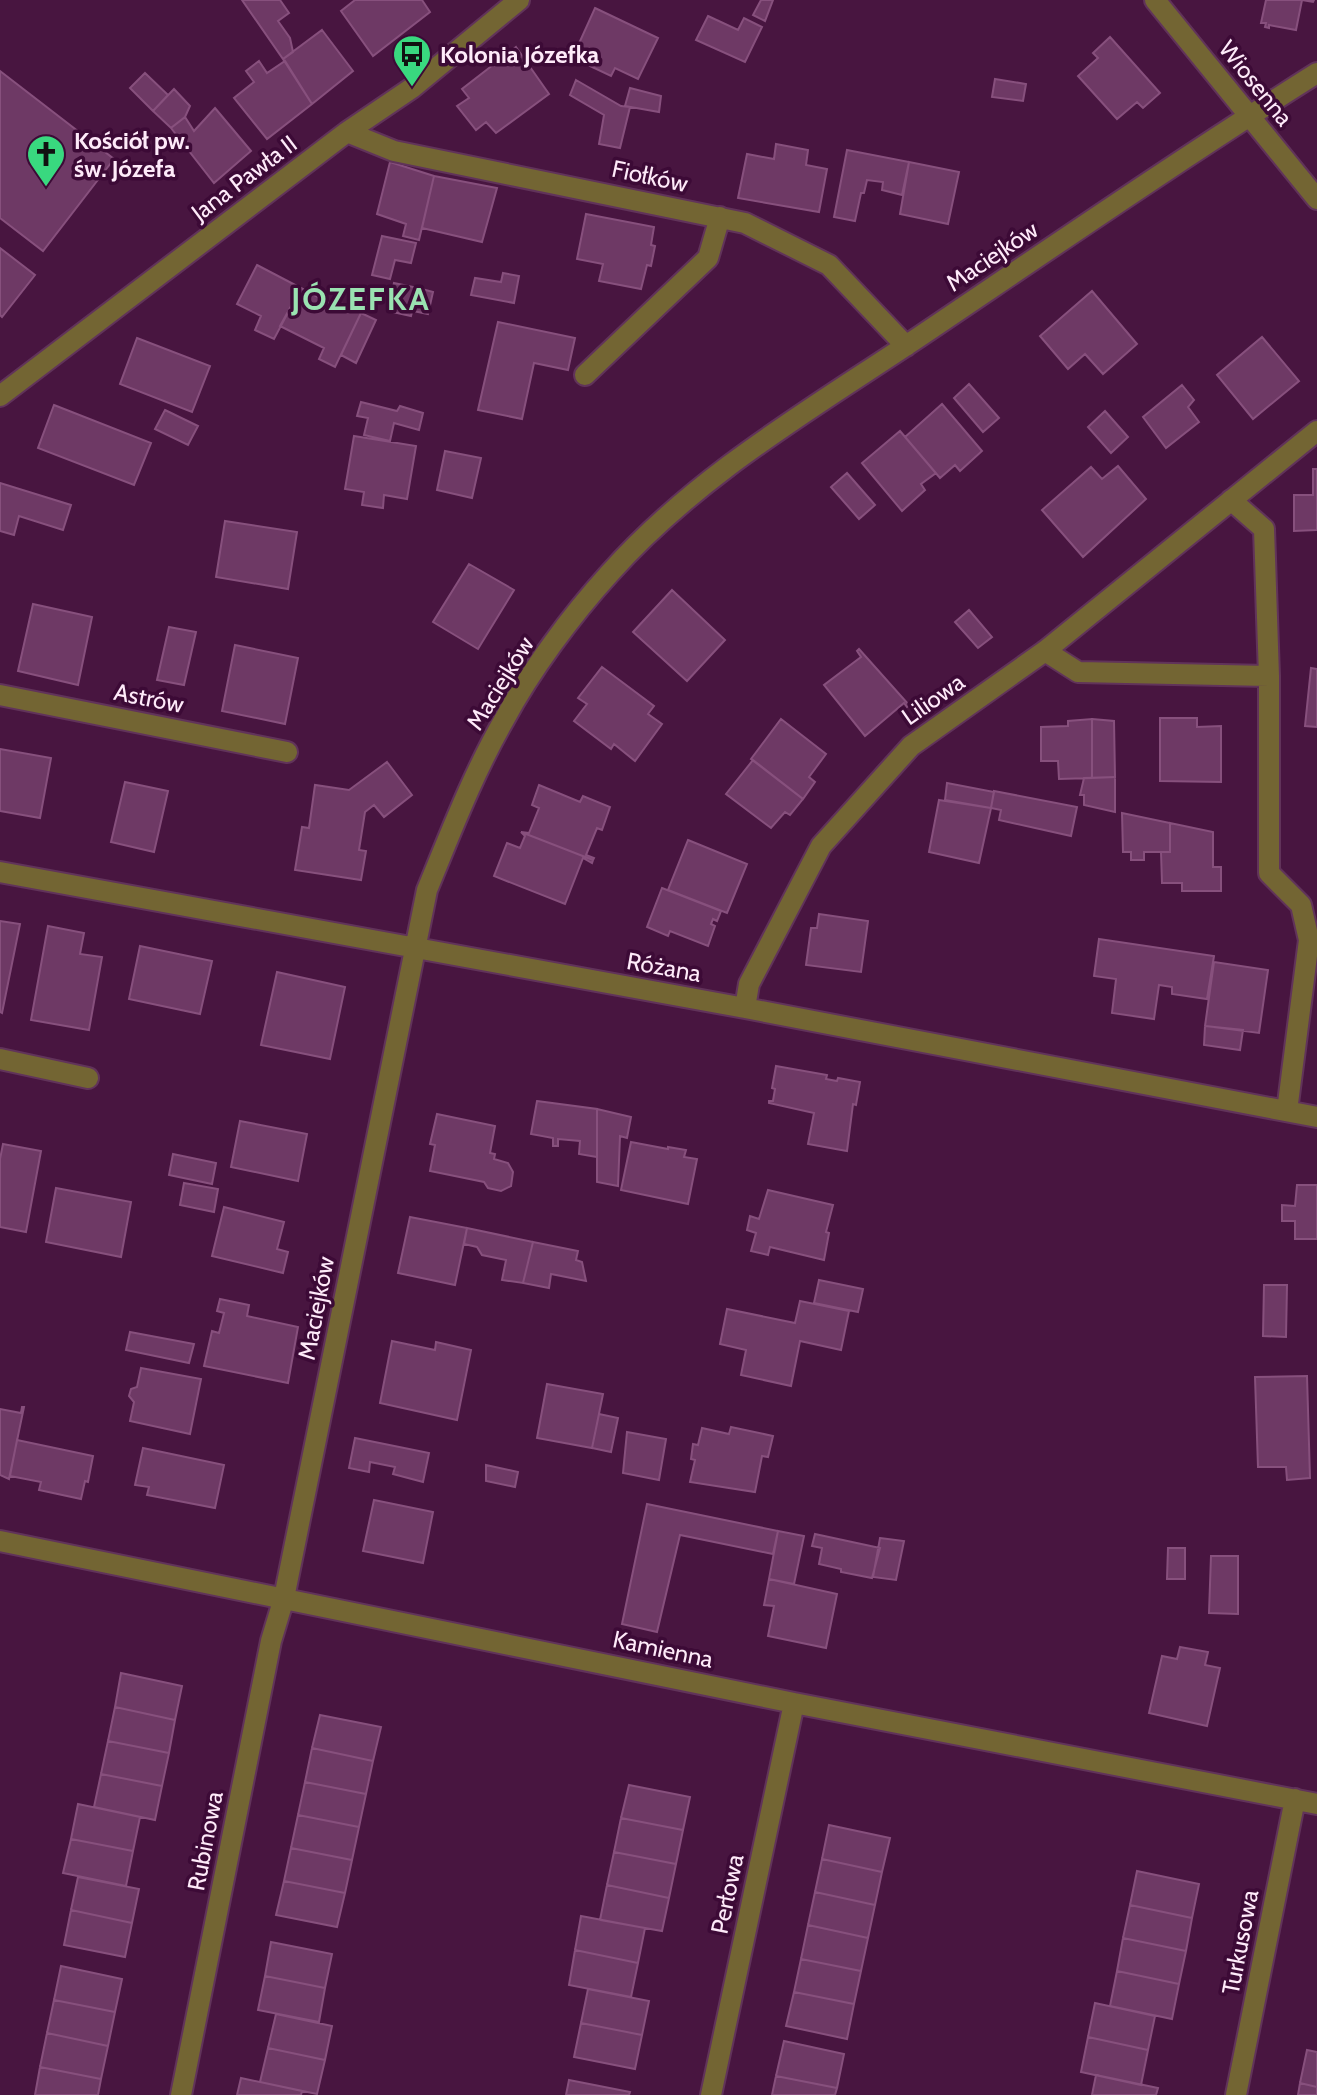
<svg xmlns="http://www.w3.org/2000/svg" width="1317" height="2095" font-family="Cabin,sans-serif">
<rect width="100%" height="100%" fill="#481540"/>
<path fill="#6e3965" stroke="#87507d" stroke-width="2" d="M242,0H280L289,13L278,21L290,38L293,52L283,59Z
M355,0H422L430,12L373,56L341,11Z
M761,0H773L765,21L753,15Z
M1266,0H1314L1313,2L1302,0L1296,30L1269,25V28L1265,27L1266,23H1261Z
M595,8L658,38L638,79L615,68L611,76L590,66L594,58L576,50Z
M708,16L738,30L744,18L762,27L745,62L696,40Z
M322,30L353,71L312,104L283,59Z
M1110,37L1160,93L1143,108L1137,102L1117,119L1078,76L1098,58L1093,53Z
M516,47L549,94L496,133L486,122L476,130L457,106L469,98L462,89Z
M259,61L267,73L285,61L312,104L267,139L234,98L254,82L246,71Z
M0,71L114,159L43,251L0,218Z
M145,73L168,95L153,111L130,88Z
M995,79L1026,84L1023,101L992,97Z
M576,80L621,106L630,107L620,148L599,144L604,115L570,95Z
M630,88L661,96L659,112L625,106Z
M174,89L190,106L185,117L171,128L153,111Z
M215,108L251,151L214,183L171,128L185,117L194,131Z
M776,144L808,150L806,165L827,169L819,212L738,198L747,154L774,159Z
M847,150L909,162L902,195L882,190L883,182L867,180L864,193H861L855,221L834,217Z
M390,162L434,176L419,240L403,236L406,224L377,214Z
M909,162L959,172L948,224L900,214Z
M434,176L497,188L482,242L422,228Z
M586,214L654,227L651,245L655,246L651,266L647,265L641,289L599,281L603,264L577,259Z
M382,236L416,243L411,263L395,260L390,279L372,275Z
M0,248L35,275L2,317L0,315Z
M257,265L301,288L274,339L255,330L261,316L237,304Z
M503,273L519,276L514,303L471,295L475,278L501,282Z
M394,283L418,288L411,316L388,311Z
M301,288L340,309L343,304L361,313L335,367L319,359L324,348L280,326Z
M418,288L433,292L428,314L413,311Z
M1092,291L1137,344L1103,374L1085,354L1068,369L1040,336Z
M361,313L376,320L356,363L341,355Z
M498,322L575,338L568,370L534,363L522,419L478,410Z
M1262,337L1299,381L1253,419L1217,375Z
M137,338L210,366L192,412L120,384Z
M969,384L999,418L983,432L954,398Z
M1182,385L1194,400L1188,407L1199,422L1166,448L1143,417Z
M361,402L397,411L400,406L423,413L419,430L394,423L390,441L364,435L368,418L357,416Z
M942,404L982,451L960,471L955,465L940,478L905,437Z
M54,405L151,443L134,485L38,448Z
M165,410L198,426L188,445L155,429Z
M1105,411L1128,437L1111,453L1088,427Z
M900,431L936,473L921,484L925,490L902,511L862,463Z
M354,436L416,446L407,499L384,495L383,508L362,505L364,492L345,489Z
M445,451L481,458L472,498L437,490Z
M1118,466L1146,499L1083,557L1042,510L1091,467L1102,479Z
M1313,469H1317V530L1294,531V495H1313Z
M847,473L875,505L859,519L831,487Z
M0,483L71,505L63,530L19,516L14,535L0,531Z
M225,521L297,532L288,589L216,577Z
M469,564L514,590L478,649L433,622Z
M672,590L725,640L687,681L633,632Z
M33,604L92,617L78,685L18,671Z
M969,610L992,637L978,648L955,622Z
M169,627L196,632L184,685L157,680Z
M235,645L298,658L285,724L222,711Z
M859,649L909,705L907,707L904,703L865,736L824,685L861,657L857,651Z
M602,667L654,706L648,714L662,724L635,761L614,744L611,749L574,721L587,704L578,698Z
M1311,668L1317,669V727L1305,726Z
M1160,718H1197V727L1221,726V782L1160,781Z
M781,719L826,754L809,777L815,782L803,799L751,759Z
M1092,719V778L1059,779L1058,761H1041V727L1068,726V721Z
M1092,719L1114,721L1115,777L1092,778Z
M0,749L51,758L40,818L0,811Z
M753,760L803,799L790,815L785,812L771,828L726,794Z
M387,762L412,795L384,817L374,805L365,812L359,850L366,851L361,880L295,870L302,827L309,828L315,785L349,790Z
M1115,777V812L1084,805V795H1080L1084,778Z
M125,782L168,791L154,852L111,842Z
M947,783L994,792L991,808L945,800Z
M539,785L580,802L583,796L610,807L602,830L597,828L586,855L594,858L593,860L521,832L529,833L539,808L532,805Z
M994,791L1077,807L1071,836L999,820L1001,810L991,808Z
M939,800L991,808L979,863L929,852Z
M1122,813L1170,823V852H1144V860H1131V852H1123Z
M1170,823L1213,832V867H1221V891H1182V883H1162L1161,852H1170Z
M521,832L593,860L592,863L583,858L565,904L494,876L507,843L520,848L525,836Z
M688,840L747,864L727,913L668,890Z
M662,888L721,911L717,921L713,919L711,924L715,926L708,946L670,931L668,936L647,927Z
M819,914L868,921L861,972L806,965L811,928H817Z
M0,921L20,924L2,1013L0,1012Z
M48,926L84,933L80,954L102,957L89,1030L31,1020Z
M1099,939L1214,956L1207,999L1172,994V987L1159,985L1154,1019L1112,1013L1116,979L1094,976Z
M140,946L212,961L200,1014L129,999Z
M1214,962L1268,970L1259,1033L1205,1026Z
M277,972L345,987L330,1059L261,1045Z
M1205,1026L1243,1030L1240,1050L1204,1045Z
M776,1066L827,1075L826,1079L837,1081L838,1078L860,1082L856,1105L853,1104L847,1151L808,1144L814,1113L769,1103V1101H773L775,1089L772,1088Z
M537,1101L597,1109V1157L579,1154L580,1141L558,1139V1146H553V1138L531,1134Z
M597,1109L631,1117L627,1138L620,1136L618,1186L597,1182Z
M437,1114L495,1126L490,1153L495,1154L494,1159L508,1163L513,1172L511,1186L501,1191L488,1188L484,1182L430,1171L435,1145L430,1144Z
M240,1121L307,1134L298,1181L231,1167Z
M631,1142L668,1149V1147L686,1150L684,1157L697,1159L688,1204L621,1190Z
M3,1144L41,1151L26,1232L0,1227V1159Z
M173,1154L216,1163L212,1184L169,1175Z
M184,1183L218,1189L214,1212L180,1205Z
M1297,1185H1317V1239H1295V1221H1282V1205L1295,1206Z
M56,1188L131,1202L121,1257L46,1242Z
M768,1190L833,1205L826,1232L829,1233L824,1260L770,1247L768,1255L751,1251L756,1233L747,1230L750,1216L759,1219Z
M224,1207L284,1222L277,1249L288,1252L283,1273L212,1256Z
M410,1217L467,1228L455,1285L398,1273Z
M467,1228L533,1242L523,1283L502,1280L506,1260L482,1255L477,1247L464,1244Z
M533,1242L578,1251L576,1260L582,1262L586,1281L551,1274L549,1288L523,1283Z
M819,1280L863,1289L858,1312L814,1303Z
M1264,1285H1287L1286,1337L1263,1336Z
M220,1299L249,1305L247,1316L298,1327L288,1383L204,1366L212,1331L219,1333L224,1313L217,1311Z
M800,1301L849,1311L841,1350L800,1341L791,1386L741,1375L746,1350L720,1344L727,1309L795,1323Z
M130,1332L194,1344L189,1363L126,1350Z
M392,1341L435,1350L436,1342L471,1350L457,1420L380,1403Z
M141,1368L201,1379L190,1434L130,1421L134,1402L129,1396L131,1389L137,1387Z
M1307,1376L1310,1478L1287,1480L1286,1467H1258L1255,1377Z
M547,1384L603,1394L592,1448L537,1438Z
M22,1407H24L9,1479L0,1475V1409L21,1413Z
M599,1414L618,1418L611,1452L592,1448Z
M731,1427L773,1436L768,1457L762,1456L755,1492L690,1482L695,1460L691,1459L693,1444L698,1445L702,1428L729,1434Z
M627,1432L666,1439L659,1480L623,1473Z
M355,1438L429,1453L423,1482L393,1474L395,1467L370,1462L369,1472L349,1468Z
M17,1440L93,1456L88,1482L85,1481L81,1499L39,1490L41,1482L10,1476Z
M143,1448L224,1465L215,1508L147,1495L149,1487L135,1485Z
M486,1465L518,1472L515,1487L486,1481Z
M374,1500L433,1512L423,1563L363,1551Z
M647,1504L778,1531L773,1554L680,1535L657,1632L622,1624Z
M778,1531L804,1536L794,1584L769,1579Z
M815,1534L880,1548L872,1578L841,1572V1569L819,1564L822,1548L812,1546Z
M880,1538L904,1541L896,1580L873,1577Z
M1168,1548H1185V1579H1167Z
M1211,1556H1238V1614L1209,1613Z
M769,1579L837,1594L826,1648L768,1636L774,1606L764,1605Z
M1180,1647L1208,1652L1205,1665L1220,1668L1207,1726L1149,1713L1162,1656L1177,1659Z
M121,1673L182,1686L175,1720L115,1707Z
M115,1707L175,1720L169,1753L108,1741Z
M320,1715L381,1727L373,1761L312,1748Z
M108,1741L169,1753L162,1786L101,1774Z
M312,1748L373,1761L366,1794L305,1782Z
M101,1774L162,1786L155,1820L94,1807Z
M305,1782L366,1794L359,1827L298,1815Z
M629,1785L690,1797L683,1830L621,1818Z
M78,1804L140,1817L133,1851L71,1839Z
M298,1815L359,1827L352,1860L291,1848Z
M621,1818L683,1830L676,1864L614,1852Z
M829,1825L890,1838L882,1872L822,1859Z
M71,1839L133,1851L126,1886L63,1873Z
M291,1848L352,1860L345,1893L284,1881Z
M614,1852L676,1864L669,1898L607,1885Z
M822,1859L882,1872L875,1905L815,1892Z
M1137,1871L1199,1884L1192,1918L1130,1905Z
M78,1877L139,1889L132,1923L71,1910Z
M284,1881L345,1893L337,1927L276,1915Z
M607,1885L669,1898L662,1931L600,1920Z
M815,1892L875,1905L868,1938L808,1925Z
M1130,1905L1192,1918L1186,1951L1123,1938Z
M71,1910L132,1923L125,1957L64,1945Z
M581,1916L645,1928L638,1963L575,1950Z
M808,1925L868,1938L861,1971L801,1959Z
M1123,1938L1186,1951L1179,1984L1117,1971Z
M271,1942L332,1954L325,1988L265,1976Z
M575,1950L638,1963L631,1997L569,1985Z
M801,1959L861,1971L854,2004L794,1992Z
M61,1966L122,1979L115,2012L54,2000Z
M1117,1971L1179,1984L1172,2019L1110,2006Z
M265,1976L325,1988L319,2022L258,2010Z
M588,1989L649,2001L642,2035L581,2023Z
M794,1992L854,2004L847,2039L786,2026Z
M54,2000L115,2012L108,2046L47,2033Z
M1095,2003L1155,2016L1148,2050L1088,2037Z
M276,2014L332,2026L325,2060L268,2048Z
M581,2023L642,2035L635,2069L574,2057Z
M47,2033L108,2046L101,2079L40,2067Z
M1088,2037L1148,2050L1141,2085L1081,2072Z
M784,2041L844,2054L837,2088L776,2076Z
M268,2048L325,2060L317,2094L260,2082Z
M1307,2050L1317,2052V2087L1300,2083Z
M40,2067L101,2079L98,2095H35Z
M1096,2075L1158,2088L1156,2095H1092Z
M776,2076L837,2088L835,2095H772Z
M241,2078L302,2091L301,2095H237Z
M569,2080L630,2092L629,2095H566Z
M1300,2083L1317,2087V2095H1298Z"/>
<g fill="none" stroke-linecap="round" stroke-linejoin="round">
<defs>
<path id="minor" d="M1155,0L1317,199
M347,132L394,151L745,223L829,265L906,346
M585,375L708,258L720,217
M0,396L347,132L412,88L519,0
M1231,500L1264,529L1269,676V873L1301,905L1309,940L1287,1111
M1045,651L1078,672L1269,676
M0,695L287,752
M0,872L745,1008L1317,1117
M745,1008L749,984L821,846L911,746L1045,651L1317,431
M0,1059L88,1078
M0,1541L794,1703L1317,1804
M181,2095L271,1641L284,1598L427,890C451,832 473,774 504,720C531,670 571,616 609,574C697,475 810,410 919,337C1051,248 1182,158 1317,73
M711,2095L794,1703
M1236,2095L1295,1799"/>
</defs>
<use href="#minor" stroke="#61335a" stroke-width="24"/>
<use href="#minor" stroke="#736533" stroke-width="20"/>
</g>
<defs>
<symbol id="bus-pin" viewBox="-11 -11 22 30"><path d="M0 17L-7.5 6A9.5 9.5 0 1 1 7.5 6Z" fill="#39d87f" stroke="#3c0a36"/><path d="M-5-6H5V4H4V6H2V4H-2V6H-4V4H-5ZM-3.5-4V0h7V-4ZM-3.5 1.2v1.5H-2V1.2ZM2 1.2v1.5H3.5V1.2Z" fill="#111"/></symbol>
<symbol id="church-pin" viewBox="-11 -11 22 30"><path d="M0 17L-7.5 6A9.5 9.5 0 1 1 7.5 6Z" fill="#39d87f" stroke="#3c0a36"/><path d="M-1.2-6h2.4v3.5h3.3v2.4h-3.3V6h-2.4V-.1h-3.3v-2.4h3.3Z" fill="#111"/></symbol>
</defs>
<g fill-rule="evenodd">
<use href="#bus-pin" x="390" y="32" width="44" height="60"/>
<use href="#church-pin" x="24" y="132" width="44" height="60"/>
</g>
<g text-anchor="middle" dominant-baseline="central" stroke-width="7" stroke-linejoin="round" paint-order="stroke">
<g font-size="24" font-weight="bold" fill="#feeaf9" stroke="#3c0a36" text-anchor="start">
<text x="440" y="54">Kolonia Józefka</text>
<text x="74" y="140">Kościół pw.<tspan x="74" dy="28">św. Józefa</tspan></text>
</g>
<g font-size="24" fill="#feeaf9" stroke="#3c0a36">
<text transform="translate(1256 83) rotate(51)">Wiosenna</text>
<text transform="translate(650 176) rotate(12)">Fiołków</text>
<text transform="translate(244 178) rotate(-37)">Jana Pawła II</text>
<text transform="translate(992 256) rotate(-34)">Maciejków</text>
<text transform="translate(500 683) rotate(-58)">Maciejków</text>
<text transform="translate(149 698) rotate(11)">Astrów</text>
<text transform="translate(933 699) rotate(-35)">Liliowa</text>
<text transform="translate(664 967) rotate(10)">Różana</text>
<text transform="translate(316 1308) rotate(-79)">Maciejków</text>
<text transform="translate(663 1649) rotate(12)">Kamienna</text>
<text transform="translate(205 1841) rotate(-79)">Rubinowa</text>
<text transform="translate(727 1894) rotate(-78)">Perłowa</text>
<text transform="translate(1240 1942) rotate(-79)">Turkusowa</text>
</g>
<g font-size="32" font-weight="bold" letter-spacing="2" fill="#9ae2b1" stroke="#3c0a36">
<text x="361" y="298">JÓZEFKA</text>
</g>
</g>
</svg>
